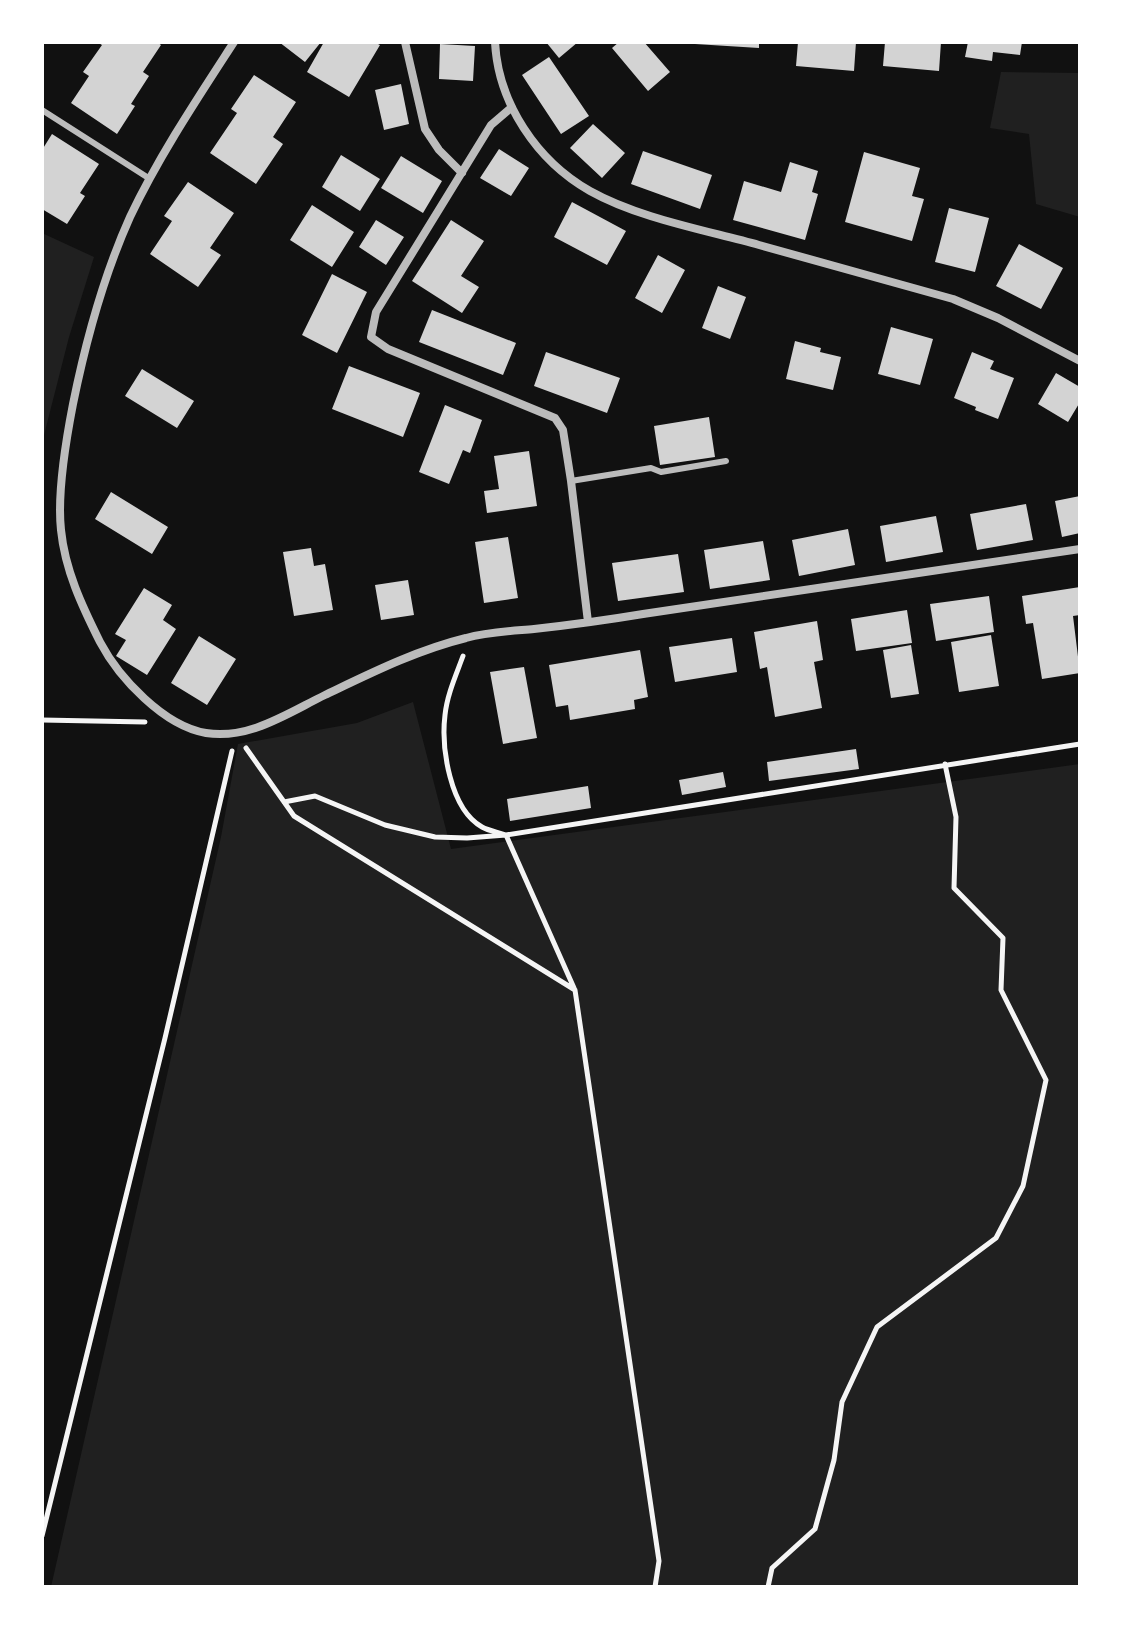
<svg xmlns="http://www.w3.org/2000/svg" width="1122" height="1629" font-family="'Golos Text',sans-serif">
<rect width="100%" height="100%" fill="#111"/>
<path fill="#202020" d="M1001,72L1080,73V217L1036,204L1029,134L990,128Z
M42,233L94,257L69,337L42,443Z
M413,702L451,849L1080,764V1587H51L221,837L238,744L357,723Z"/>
<path fill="#d3d3d3" d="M97,42H157L161,45L143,72L149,76L131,104L135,106L117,134L71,103L89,76L83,72L102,45Z
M279,42H321L305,62Z
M324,42H374L380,45L349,97L307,72Z
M546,42H578L559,58Z
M619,42H644L670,72L648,91L612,48Z
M695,42H759V48L695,44Z
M798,42H856L854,71L796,66Z
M885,42H941L939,71L883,66Z
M968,42H1022L1020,55L993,52L992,61L965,57Z
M440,44L475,46L473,81L439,79Z
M549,57L589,116L561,134L522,75Z
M254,75L296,102L273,137L283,144L256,184L210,153L237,113L231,109Z
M401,84L409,124L384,130L375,90Z
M593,124L625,153L602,178L570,148Z
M52,134L99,164L80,193L85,196L67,224L42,209V150Z
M499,149L529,168L511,196L480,178Z
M643,151L712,175L700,209L631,184Z
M864,152L920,168L912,196L924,199L912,241L845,222Z
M341,155L380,179L360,211L322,187Z
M401,156L442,181L423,213L381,188Z
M790,162L818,171L812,192L818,194L805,240L733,220L744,181L781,192Z
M188,182L234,213L210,248L221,255L198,287L150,254L172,221L164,216Z
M572,202L626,231L607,265L554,237Z
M312,205L354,232L332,267L290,240Z
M949,208L989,218L975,272L935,262Z
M376,220L404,237L386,265L359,247Z
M451,220L484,241L461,276L479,287L462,313L412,281Z
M1019,244L1063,268L1041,309L996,286Z
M658,255L685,270L662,313L635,298Z
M332,274L367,292L337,353L302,335Z
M718,286L746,297L730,339L702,328Z
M432,310L516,343L503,375L419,342Z
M891,327L933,339L920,385L878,374Z
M795,341L821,348L820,352L841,357L833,390L786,379Z
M546,352L620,378L607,413L534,386Z
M972,352L994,361L990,369L1014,378L998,419L975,410L976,407L954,398Z
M349,366L420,393L403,437L332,409Z
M142,369L194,401L177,428L125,396Z
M1056,373L1080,387V402L1068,422L1038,404Z
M445,405L482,420L470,453L463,450L449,484L419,472Z
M709,417L715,457L660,465L654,426Z
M529,451L537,506L487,513L484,491L499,489L494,456Z
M111,492L168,527L152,554L95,519Z
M1080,496V533L1062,537L1055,501Z
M1026,504L1033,540L977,550L970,514Z
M936,516L943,552L886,562L880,526Z
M848,529L855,565L799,576L792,540Z
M508,537L518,598L484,603L475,542Z
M763,541L770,580L710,589L704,550Z
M311,548L314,566L325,564L333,610L294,616L283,552Z
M678,554L684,592L618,601L612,563Z
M408,580L414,615L381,620L375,585Z
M1080,587V615L1073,616L1080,673L1042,679L1033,623L1026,624L1022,596Z
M144,588L172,605L163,620L176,629L147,675L116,656L126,640L115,634Z
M989,596L994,632L936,641L930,604Z
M907,610L912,643L856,651L851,619Z
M817,621L823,660L814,662L822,708L775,717L767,667L760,669L754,632Z
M991,635L999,686L959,692L951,642Z
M199,636L236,659L207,705L171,683Z
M732,638L737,672L675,682L669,647Z
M911,645L919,694L891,698L883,650Z
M640,650L648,697L634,700L635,709L570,720L568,705L556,707L549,665Z
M524,667L537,738L503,744L490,672Z
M856,749L859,769L769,781L767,762Z
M723,772L726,787L682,795L679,780Z
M588,786L591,808L510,821L507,799Z"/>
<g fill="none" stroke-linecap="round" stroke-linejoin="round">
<path stroke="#f5f5f5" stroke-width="5" d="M463,656C456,675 447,695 445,715C441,748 450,809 482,827C489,831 498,832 506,835L574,988
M42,720L145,722
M246,748L294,816L575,990L659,1561L655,1587
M284,802L315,796L385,825L435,837L467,838L506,835L1080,744
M42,1536L165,1038L232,751
M768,1587L772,1568L815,1529L834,1460L842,1402L877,1327L996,1238L1023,1186L1046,1080L1001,990L1003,938L954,888L956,817L945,764"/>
<path stroke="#bcbcbc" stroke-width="6" d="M42,110L150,179
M571,481L651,468L661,472L726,461"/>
<path stroke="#bcbcbc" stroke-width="8" d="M234,42C197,99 159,156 130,217C103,277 86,340 73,404C66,440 57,494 61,530C65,570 82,606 100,642C119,678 164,726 206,733C249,740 288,713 325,695C371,673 417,650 466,638C488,632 512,631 534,629C570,625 607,620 643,614C789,592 934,571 1080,549
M405,42L425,129L439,150L462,173
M495,42C498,103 537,161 590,191C638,218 705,230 759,245C823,263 888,281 953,299L998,318L1080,361
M512,107L491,125L376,312L371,337L388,349L555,418L563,430L571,481L588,622"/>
</g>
<rect width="1122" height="1629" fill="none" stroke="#ffffff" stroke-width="88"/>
</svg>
